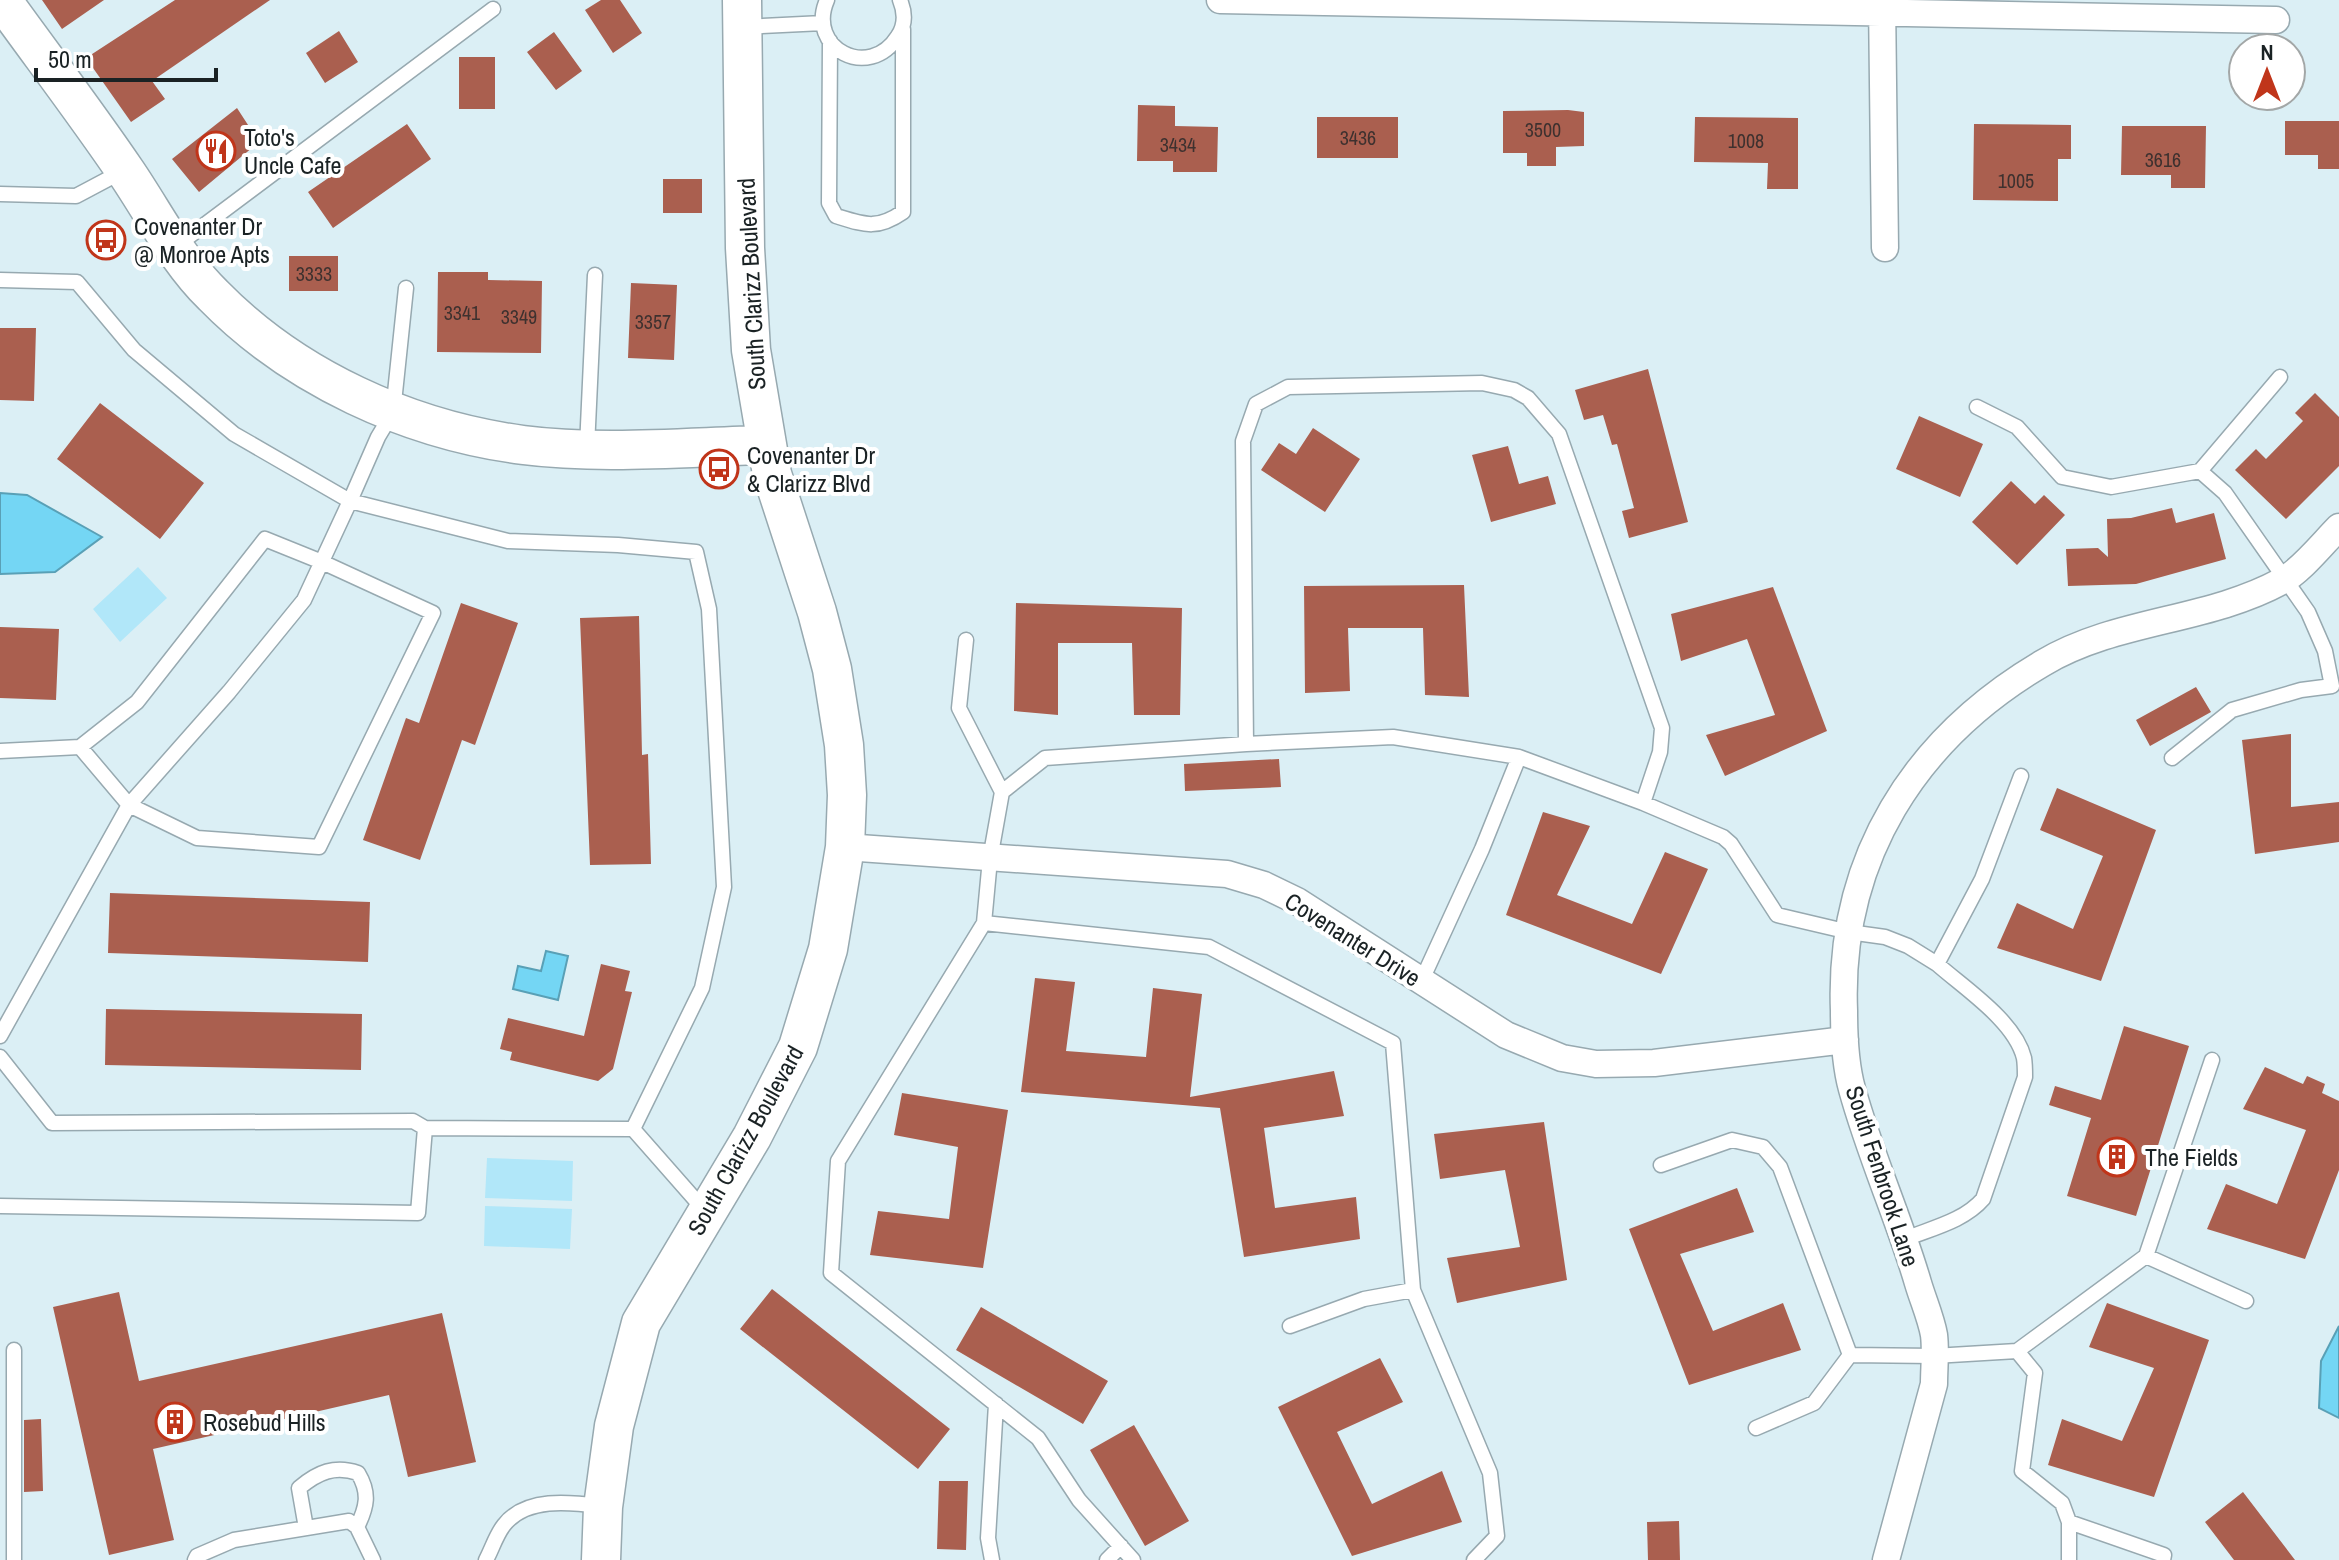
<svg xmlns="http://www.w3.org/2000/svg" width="2339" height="1560" font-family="'Archivo Narrow',sans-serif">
<rect width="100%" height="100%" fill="#dbeff5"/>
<path fill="#b1e7f9" d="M138,567L167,598L120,642L93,609Z
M487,1158L573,1161L572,1201L485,1198Z
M485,1206L572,1209L570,1249L484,1246Z"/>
<path fill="#74d6f4" stroke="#59a0b6" stroke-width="2" d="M0,493L27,495L102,537L55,572L0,574Z
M546,951L568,956L558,1000L513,989L518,966L541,971Z
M2339,1326V1418L2319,1408L2321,1361Z"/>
<path fill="#aa5f4f" d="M42,0H104L62,29Z
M175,0H270L152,81L165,99L131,122L86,58Z
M601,0H620L642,33L613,53L585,10Z
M339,31L358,62L325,83L306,53Z
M554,32L582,71L556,90L527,52Z
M459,57H495V109H459Z
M1138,105L1175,106V126L1218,127L1217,172H1173V161H1137Z
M237,108L259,142L199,192L172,159Z
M1568,110L1584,112V146L1556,147V166H1527V153H1503V111Z
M1317,117H1398V158H1317Z
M1695,117L1798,118V189H1767L1768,163L1694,162Z
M2285,121H2339V169H2318V155H2285Z
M407,124L431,159L333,228L308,192Z
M1974,124L2071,125V159H2058V201L1973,200Z
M2122,126H2206L2205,188H2171V175H2121Z
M663,179H702V213H663Z
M289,256H338V291H289Z
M438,272H488V280L542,281L541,353L437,352Z
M631,283L677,285L674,360L628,358Z
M0,328H36L34,401L0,400Z
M1648,369L1688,522L1629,538L1622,511L1634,508L1617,444L1612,445L1603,415L1584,420L1575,390Z
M2315,393L2339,417V466L2286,519L2235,470L2256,449L2266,459L2303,421L2295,413Z
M100,403L204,483L160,539L57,459Z
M1919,416L1983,444L1960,497L1896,469Z
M1313,428L1360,459L1325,512L1261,470L1279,443L1296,454Z
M1508,446L1519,484L1548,476L1556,504L1491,522L1472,455Z
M2011,481L2035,504L2044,495L2065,515L2017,565L1972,522Z
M2172,508L2176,523L2214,513L2226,559L2136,584L2068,586L2066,549L2098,548L2108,557L2107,519L2131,518Z
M1464,585L1469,697L1425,695L1423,628H1348L1350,691L1305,693L1304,586Z
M1773,587L1827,731L1725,776L1706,735L1775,715L1747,639L1681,661L1671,614Z
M461,603L518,623L475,745L462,740L420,860L363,840L406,718L419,723Z
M1016,603L1182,608L1180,715H1134L1132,643H1058V715L1014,711Z
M639,616L642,755L648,754L651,864L590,865L580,618Z
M0,627L59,629L56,700L0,698Z
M2196,687L2211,712L2150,746L2136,720Z
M2291,734V807L2339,802V842L2255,854L2242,740Z
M1279,759L1281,787L1185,791L1184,764Z
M2057,788L2156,830L2101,981L1997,948L2017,903L2073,929L2103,856L2040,830Z
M1543,812L1590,826L1557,895L1632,924L1665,852L1708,869L1661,974L1506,915Z
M110,893L370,902L368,962L108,953Z
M601,964L630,971L625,991L632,992L613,1069L598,1081L510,1060L512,1052L500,1049L508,1018L584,1036Z
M1035,978L1075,982L1066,1051L1146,1057L1153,988L1202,994L1190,1097L1334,1071L1344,1116L1264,1128L1275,1208L1356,1197L1360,1239L1244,1257L1220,1108L1021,1092Z
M106,1009L362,1014L361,1070L105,1065Z
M2124,1026L2189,1046L2136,1216L2067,1196L2091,1118L2049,1105L2055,1086L2101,1100Z
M2265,1067L2303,1084L2307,1076L2325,1084L2322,1093L2339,1101V1170L2305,1259L2207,1229L2226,1184L2277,1204L2306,1130L2243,1109Z
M902,1093L1008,1110L983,1268L870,1255L878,1211L949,1219L958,1147L894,1135Z
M1544,1122L1567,1280L1457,1303L1447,1258L1520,1247L1505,1170L1440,1179L1434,1134Z
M1737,1188L1754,1232L1680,1254L1713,1331L1783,1303L1801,1350L1689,1385L1629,1229Z
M772,1289L950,1429L918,1469L740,1329Z
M119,1292L139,1381L442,1313L476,1462L408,1477L389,1395L153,1449L174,1540L109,1555L53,1307Z
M2107,1303L2209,1340L2154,1497L2048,1465L2062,1419L2122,1441L2154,1368L2089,1347Z
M981,1307L1108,1381L1083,1424L956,1350Z
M1380,1358L1403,1402L1337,1432L1372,1504L1442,1471L1462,1522L1352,1556L1278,1407Z
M41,1419L43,1491L24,1492V1420Z
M1134,1425L1189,1521L1145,1546L1090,1450Z
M939,1481H968L966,1550L937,1549Z
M2243,1492L2295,1560H2234L2205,1522Z
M1679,1521L1680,1560H1648L1647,1522Z"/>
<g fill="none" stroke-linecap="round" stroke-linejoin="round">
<defs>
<path id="lane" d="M827,0C806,48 869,82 898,36C906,24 905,12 900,0
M743,27L823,23
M830,41L829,203L836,216C865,225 877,230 903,212V29
M0,194L76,196L125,170
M175,247L493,9
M0,280L77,282L134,350L234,434L350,501L304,600L229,692L129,805L0,1036
M406,288L393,412L378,437L350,501L508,541L618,545L696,552L709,609L724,887L702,988L633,1129
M1977,407L2017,427L2062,477L2111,487L2200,471
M587,447L595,275
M966,640L959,708L1002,792L990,859L984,923
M1246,744L1243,441L1256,404L1288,387L1482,383L1514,390L1528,398L1559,434L1662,728L1660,752L1643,803L1519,757
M0,751L80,747L129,805L197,838L319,847L433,613L322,562L265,539L137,702L80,747
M2172,758L2232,710L2301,690L2332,686L2325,651L2308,612L2225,493L2200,471L2280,377
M1002,792L1045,758L1246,744L1393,737L1519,757L1482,849L1421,982
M1643,803L1723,837L1731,844L1777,915L1849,932L1885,937L1908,946L1937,964L1982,879L2021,776
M0,1057L52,1123L413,1121L425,1128L633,1129L706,1212
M1661,1165L1732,1140L1763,1147L1780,1167L1850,1355
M0,1206L418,1213L425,1128
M1905,1239C1932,1228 1964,1221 1983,1199L2025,1077C2025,1071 2025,1064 2024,1058C2015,1021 1964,988 1937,964
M2146,1256L2246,1301
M1290,1326L1364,1299L1413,1290
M1756,1428L1814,1403L1850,1355L1934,1356L2017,1351
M2069,1522L2164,1555L2163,1560
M306,1528L299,1488C318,1472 335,1465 358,1473C370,1493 367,1507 357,1527
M14,1560V1350
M195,1560L197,1556L234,1540L349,1521L357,1527L373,1560
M486,1560C492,1549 496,1535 504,1525C526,1497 569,1502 601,1506
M992,1560L988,1538L996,1404
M1107,1560L1121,1546
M1133,1560L1079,1500L1038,1438L831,1273L838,1161L984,923L1209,947L1393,1043L1413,1290L1490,1473L1497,1536L1474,1560
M2069,1560V1522L2062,1503L2022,1471L2035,1373L2017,1351L2146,1256L2212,1060"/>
<path id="street" d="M1220,0L2276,20
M1882,0L1885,248
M845,847L1227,874L1264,885L1297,901L1506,1035L1562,1058L1596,1064L1654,1063L1845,1040
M1886,1560L1934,1384C1934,1368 1936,1351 1934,1335C1931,1318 1923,1300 1918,1283C1899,1218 1870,1155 1852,1089C1845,1064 1844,1037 1844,1011C1838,859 1914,739 2043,663C2117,619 2207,622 2282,581C2301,571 2323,543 2339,527"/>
<path id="secondary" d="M2,0C43,57 86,113 126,172C154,213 177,260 213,295C294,378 409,430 523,445C601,455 687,447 765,445
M601,1560L603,1507L614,1426L641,1323L752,1137L798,1047L828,949L845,847L847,795L844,745L832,669L817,612L772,474L751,350L745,248L742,0"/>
</defs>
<use href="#lane" stroke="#97a9b0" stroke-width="17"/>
<use href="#street" stroke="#97a9b0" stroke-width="29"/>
<use href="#secondary" stroke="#97a9b0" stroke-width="41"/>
<use href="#lane" stroke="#fff" stroke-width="14"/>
<use href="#street" stroke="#fff" stroke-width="26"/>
<use href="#secondary" stroke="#fff" stroke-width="38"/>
</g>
<defs>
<symbol id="restaurant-ring" viewBox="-11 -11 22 22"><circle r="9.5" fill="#fff" stroke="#c0351a" stroke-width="1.5"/><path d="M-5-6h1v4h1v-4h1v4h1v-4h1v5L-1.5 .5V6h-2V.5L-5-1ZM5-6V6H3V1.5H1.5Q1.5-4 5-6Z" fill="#c0351a"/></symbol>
<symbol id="bus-ring" viewBox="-11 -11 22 22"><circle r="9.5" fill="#fff" stroke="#c0351a" stroke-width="1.5"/><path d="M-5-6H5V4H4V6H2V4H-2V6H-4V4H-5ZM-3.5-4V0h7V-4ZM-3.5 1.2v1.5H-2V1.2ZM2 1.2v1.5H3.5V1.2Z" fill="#c0351a"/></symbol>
<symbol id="building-ring" viewBox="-11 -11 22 22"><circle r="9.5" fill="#fff" stroke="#c0351a" stroke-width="1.5"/><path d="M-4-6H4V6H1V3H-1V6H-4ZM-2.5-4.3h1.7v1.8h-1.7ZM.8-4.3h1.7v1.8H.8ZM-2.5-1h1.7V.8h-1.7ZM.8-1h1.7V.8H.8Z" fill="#c0351a"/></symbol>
</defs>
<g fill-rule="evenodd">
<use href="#restaurant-ring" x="194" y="129" width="44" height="44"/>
<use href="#bus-ring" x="84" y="218" width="44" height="44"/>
<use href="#bus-ring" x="697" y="447" width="44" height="44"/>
<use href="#building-ring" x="2095" y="1135" width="44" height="44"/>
<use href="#building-ring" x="153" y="1400" width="44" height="44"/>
</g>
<g text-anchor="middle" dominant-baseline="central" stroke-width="8" stroke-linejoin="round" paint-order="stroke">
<g font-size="20" fill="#3e312f">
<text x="1543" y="129">3500</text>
<text x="1358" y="137">3436</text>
<text x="1746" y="140">1008</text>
<text x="1178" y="144">3434</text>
<text x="2163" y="159">3616</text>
<text x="2016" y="180">1005</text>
<text x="314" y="273">3333</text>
<text x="462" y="312">3341</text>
<text x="519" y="316">3349</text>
<text x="653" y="321">3357</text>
</g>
<g font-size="24" fill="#1a2224" stroke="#fff" text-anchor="start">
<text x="244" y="137">Toto's<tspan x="244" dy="28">Uncle Cafe</tspan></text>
<text x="134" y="226">Covenanter Dr<tspan x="134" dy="28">@ Monroe Apts</tspan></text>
<text x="747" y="455">Covenanter Dr<tspan x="747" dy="28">&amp; Clarizz Blvd</tspan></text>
<text x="2145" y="1157">The Fields</text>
<text x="203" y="1422">Rosebud Hills</text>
</g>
<g font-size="24" fill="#1a2224" stroke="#fff">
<text transform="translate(751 284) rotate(-93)">South Clarizz Boulevard</text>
<text transform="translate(1353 939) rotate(32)">Covenanter Drive</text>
<text transform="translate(745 1140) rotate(-61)">South Clarizz Boulevard</text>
<text transform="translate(1883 1176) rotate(72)">South Fenbrook Lane</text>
</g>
</g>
<g transform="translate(2267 72)"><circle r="38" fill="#ffffff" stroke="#a3a7a7" stroke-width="2"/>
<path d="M0-6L14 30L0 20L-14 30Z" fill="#c0351a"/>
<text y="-12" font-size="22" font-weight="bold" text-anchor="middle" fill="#1a2224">N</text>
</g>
<path d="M36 68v12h180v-12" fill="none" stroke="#1a2224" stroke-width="4"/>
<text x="48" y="68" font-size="24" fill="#1a2224" stroke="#ffffff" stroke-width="6" paint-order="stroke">50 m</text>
</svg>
